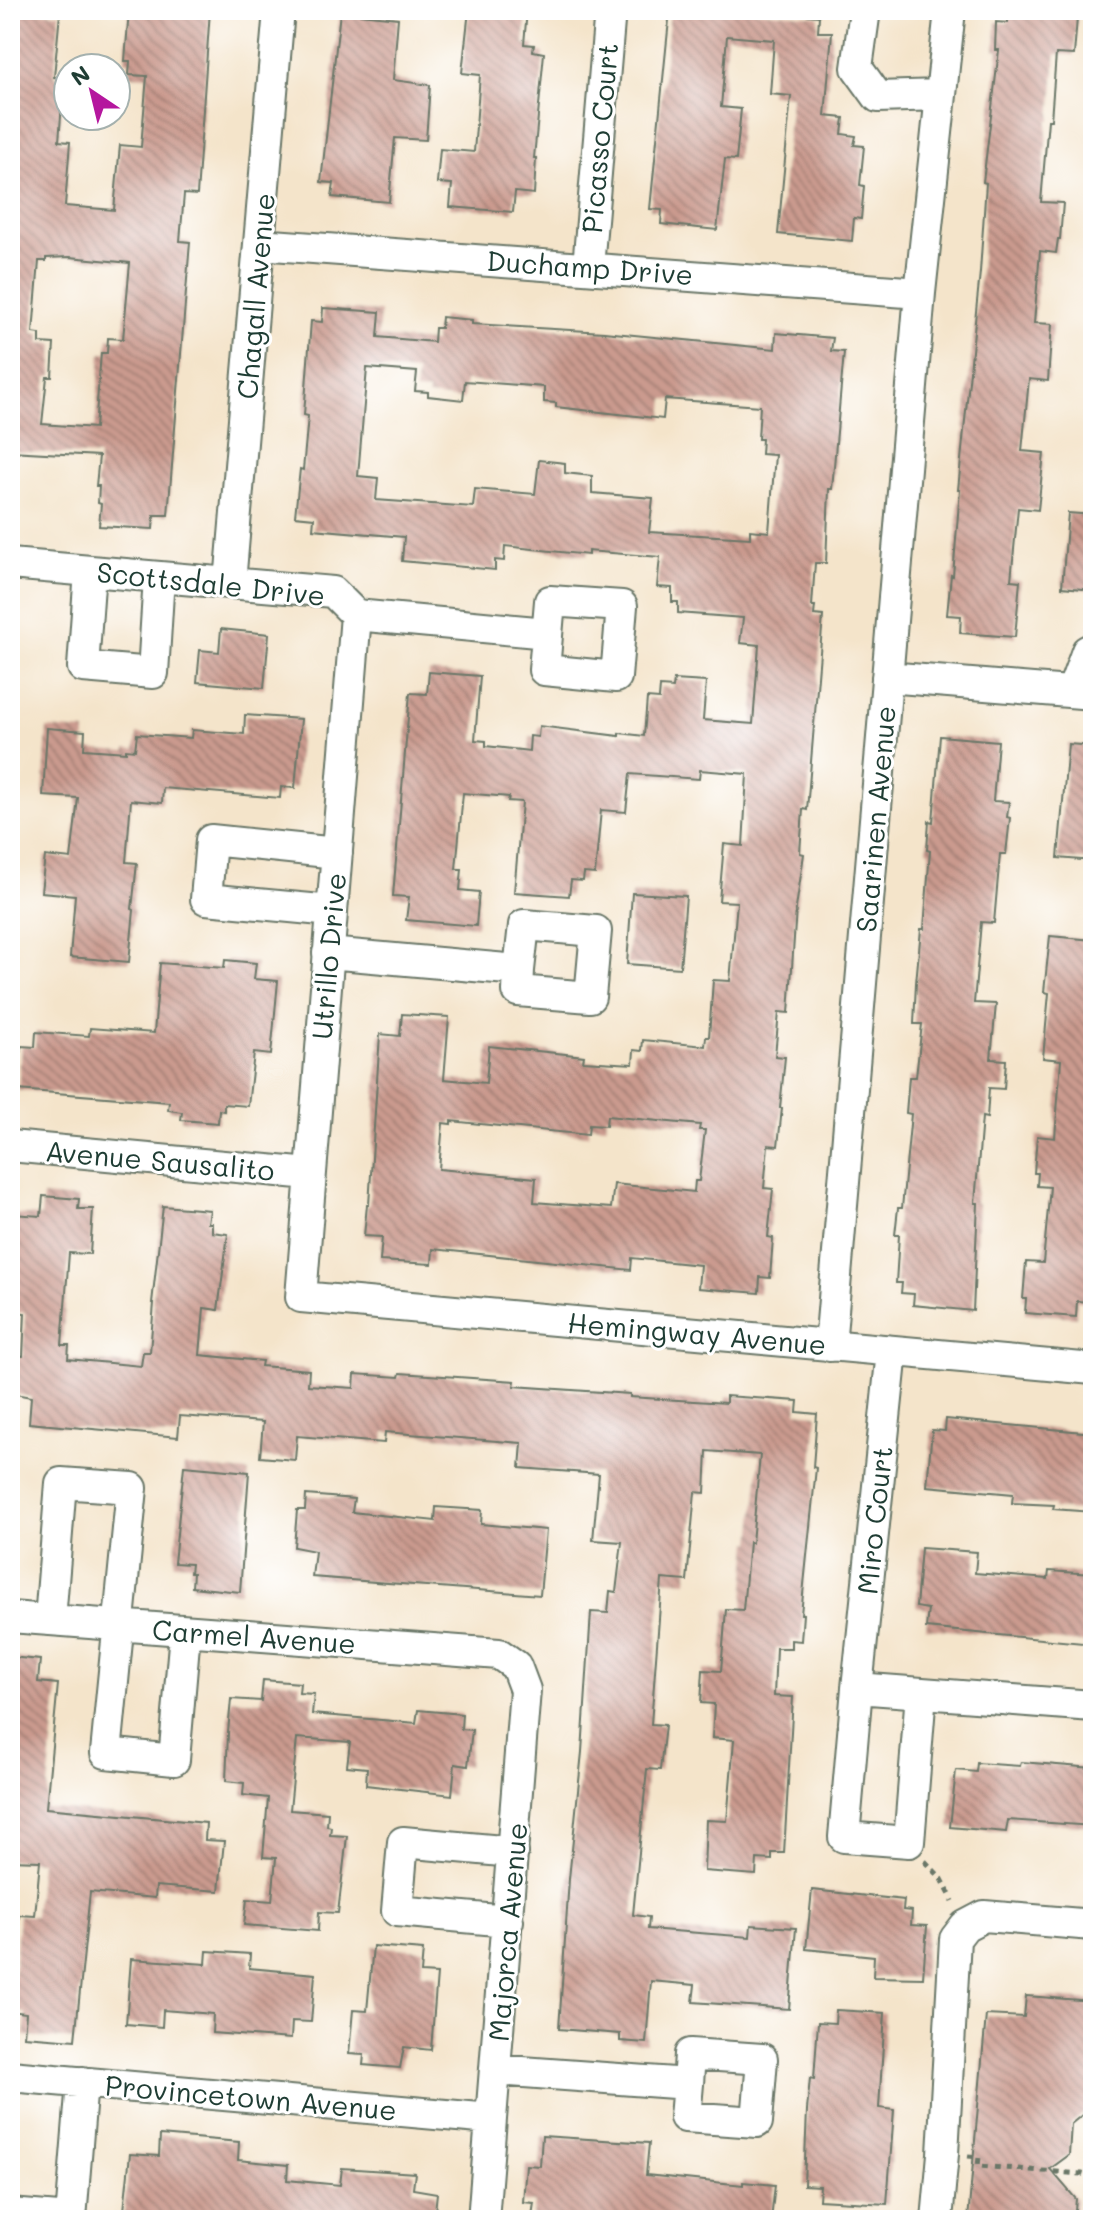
<svg xmlns="http://www.w3.org/2000/svg" width="1103" height="2230" font-family="Mali,sans-serif">
<defs>
<pattern id="building-back-hatch" width="6" height="6" patternUnits="userSpaceOnUse" patternTransform="scale(2)"><rect width="6" height="6" fill="#ca9a8e"/><path d="M-1 5l2 2M0 0l6 6M5-1l2 2" fill="none" stroke="#a37f75"/></pattern>
</defs>
<rect width="100%" height="100%" fill="#fff"/>
<filter id="ink" filterUnits="userSpaceOnUse"><feTurbulence type="fractalNoise" baseFrequency=".0125" numOctaves="2"/><feDisplacementMap in="SourceGraphic" scale="16" xChannelSelector="R" yChannelSelector="G"/><feConvolveMatrix kernelMatrix="1 2 1 2 8 2 1 2 1" color-interpolation-filters="sRGB"/></filter>
<filter id="wash" filterUnits="userSpaceOnUse"><feTurbulence type="fractalNoise" baseFrequency=".006" numOctaves="4" result="noise"/><feDisplacementMap in="SourceGraphic" scale="32" xChannelSelector="R" yChannelSelector="G"/><feGaussianBlur stdDeviation="1.8" result="paint"/><feColorMatrix in="noise" values="0 0 0 0 0 0 0 0 0 0 0 0 0 0 0 0 0 1.4 0 .05"/><feComposite in="paint" operator="in"/></filter>
<g filter="url(#wash)">
<rect width="100%" height="100%" fill="#f4e4ca"/>
<g id="blocks">
<path fill="url(#building-back-hatch)" fill-rule="evenodd" d="M10,10L60,13L54,77L64,78L59,141L70,142L65,206L114,210L120,145L141,147L147,76L129,75L130,61H125L129,10H210L197,195L184,194L180,241L190,242L168,515H154L153,529L99,526L101,504L98,503L99,486H96L99,456L10,451ZM70,257L130,263L123,339L108,338L107,353H101L95,428L42,424L47,377H52L54,344L40,343V334L33,333L39,261H46V258Z
M469,10H527L524,44L534,45L533,51L544,53L534,158H536L534,194L515,192L513,212L450,207L452,184L437,183L440,149L474,152L480,75L462,73Z
M670,10H750L819,16L818,32H832L825,116L844,118L842,134L856,136L854,145L864,146L860,185L864,186L861,219L854,218L852,241L778,234L791,96L770,94L774,40L727,36L721,107L741,109L736,160L725,159L717,230L661,224L662,210L650,209Z
M1023,10H1074L1073,18H1077L1074,55L1056,54L1051,120H1048L1041,202L1063,203L1060,239H1058L1056,253L1040,251L1034,323L1052,324L1048,381L1029,379L1022,451L1044,453L1038,510L1018,508L1011,580L1020,581L1015,637L960,633L961,616L947,615L951,575L953,576L960,490H958L980,272L986,183L983,182L999,50H995L996,22L1008,23V15L1023,16Z
M340,12L398,18L393,80L430,85L426,140L395,138L389,202L332,197L334,183L321,182Z
M323,308L380,312L378,337L434,342L435,328H441L442,317L472,320V324L604,332L775,349L776,333L833,338L831,351L844,352L832,489H829L826,563H815L812,606H815L814,615L823,616L807,810L803,809L800,853L804,854L796,908L789,1013L779,1012L775,1056L785,1057L780,1108H782L778,1146L768,1145L764,1188L773,1189L768,1237L773,1238L770,1278L760,1277L759,1293L698,1288L700,1265L632,1258L631,1270L433,1249L432,1264L380,1261L382,1237L364,1236L367,1205H369L380,1034L400,1036L402,1014L449,1017L444,1079L486,1083L489,1046L584,1056L583,1061L633,1064L634,1050L642,1051L643,1040L705,1046L706,1037H709L713,980L730,981L737,902L719,901L724,844L743,846L747,774L700,770L699,779L630,774L626,812L601,810L595,874L584,873L583,881L571,880L569,896L514,892L522,802L508,801L509,797L463,793L456,869H462L460,890L479,892L476,926L406,920L409,897L393,896L410,693L427,694L429,672L480,676L475,740L486,741V746L529,751L530,736L538,737L539,726L619,736V733L644,736L647,698L659,699L660,687L673,688L674,680L706,682L703,720L753,724L759,645L740,643L743,618L678,613V602H672V588L657,587L660,557L588,551V555L505,546L504,561L495,560V570L402,561L404,537L313,529L314,518L295,516L300,469L303,470L308,416L304,415L311,321L322,322ZM367,368L417,372L415,391L428,392V396L463,400L465,381L544,387V402L556,403V407L663,419L665,399L760,406L758,439H762L761,454L775,455L769,532L750,530V538L649,532L653,498L592,493V476L565,473V463L539,460L535,494L475,489L473,507L376,500L378,478L358,476ZM607,1116L700,1125L699,1130H705L699,1181H695L694,1192L614,1184L611,1208L534,1202L536,1178L439,1169L443,1123L451,1124V1121L588,1135L589,1125L606,1126Z
M1068,513L1093,515V590L1062,587Z
M221,629L269,634L264,688L197,682L200,650L219,652Z
M245,715L301,719L295,788L281,787L280,798L163,788L162,803L131,800L126,862L137,863L132,909L134,910L129,962L70,957L75,895L41,892L45,856L71,859L78,798L43,796L47,728L85,731L84,749L126,752V749L135,750L137,734L191,738L192,730L244,734Z
M940,736L998,741L993,801L1009,802L1007,817L1010,818L1006,854H1000L994,923L981,922L974,1003L996,1004L991,1059L1006,1060L1004,1089L989,1088L987,1118L982,1117L975,1203H978L973,1311L913,1305L914,1294L901,1293L902,1283H896L899,1235H895L898,1208H902L911,1114L906,1113L909,1077H916L922,1024H914L916,983L921,929H924L930,851L927,850L929,821L933,822Z
M1068,744L1093,746V861L1058,858Z
M632,893L686,896L680,968L627,964Z
M1050,936L1093,940V1294L1090,1302L1077,1301L1076,1317L1025,1313L1026,1299H1023L1026,1262L1043,1263L1050,1187L1037,1186L1038,1173H1034L1037,1136L1055,1138L1061,1060L1043,1058L1049,993L1044,992Z
M225,960L256,963L254,979L278,981L271,1055L254,1053L248,1106L224,1104V1111L219,1110L218,1123L181,1120L182,1112L168,1110L169,1102L18,1090L21,1046L35,1047L36,1032L89,1036L90,1028L154,1033L160,963L224,968Z
M43,1196L79,1199L78,1209H93L90,1254L69,1253L62,1345H69L68,1359L141,1366L143,1352H150L154,1303H152L163,1206L210,1210L208,1223H212V1232L228,1234L218,1310L204,1308L200,1355L262,1361L261,1366L309,1370L308,1385L354,1388L355,1374L399,1377L400,1373L515,1381L514,1386L630,1394V1397L726,1403V1396L798,1401L797,1412L817,1414L813,1467L816,1468L801,1614H803L801,1641L791,1640V1648H776L774,1696L793,1697L784,1853H772V1860L757,1859L756,1875L704,1871L706,1820L727,1821L734,1740L712,1738L714,1704L701,1703L703,1670L721,1671L726,1609L743,1610L749,1542L752,1543L760,1455L707,1451L705,1493L695,1492L687,1581L662,1579L651,1724L665,1725L660,1770L647,1769L633,1915L649,1917L648,1929L750,1937L751,1925L796,1928L789,2009L693,2002L695,1985L651,1981L646,2043L620,2041V2034L559,2029L569,1879L582,1752L591,1612L608,1613L610,1591L616,1592L622,1542L593,1540L599,1474L520,1468L522,1443L385,1432L384,1443L297,1436L295,1460L260,1457L263,1422L180,1416L178,1437L29,1423L31,1397L10,1393L13,1356H23L25,1313L10,1311V1237L12,1214L41,1216Z
M946,1419L1093,1433V1512L1053,1509L1054,1505L1012,1503L1013,1494L927,1486L932,1430L945,1431Z
M184,1466L249,1472L240,1592L192,1587L193,1573H190L191,1564L174,1563Z
M306,1495L354,1499L352,1512L435,1521L436,1507L482,1510L481,1524L546,1530L540,1595L312,1577L315,1551L294,1547L297,1510H305Z
M921,1548L977,1552L975,1573L1048,1579L1049,1571L1093,1574V1644L926,1628L928,1609L916,1607Z
M10,1657L40,1660L38,1682L58,1684L46,1808L206,1823L205,1840L224,1841L219,1891L156,1886L155,1898L90,1892L75,2040L24,2036L26,2013L10,2011L19,1915L35,1916L40,1861L10,1860Z
M263,1680L300,1683L299,1693L314,1694L312,1714L416,1723L418,1710L462,1714L461,1729L472,1730L468,1766L455,1764L452,1795L366,1785L367,1768L347,1766L350,1742L297,1738L290,1810L328,1813L327,1826L331,1827L330,1835L347,1836L338,1913L319,1912L318,1931L244,1925L247,1899L272,1901L276,1858L263,1857L268,1798L243,1795L244,1783L226,1781L228,1733L231,1699L261,1701Z
M1021,1762L1093,1768V1826L1008,1820L1006,1832L950,1827L956,1770L976,1772L977,1763L1020,1766Z
M812,1890L904,1900L903,1910L912,1911L911,1925L927,1926L923,1978L873,1977L874,1956L806,1949Z
M373,1946L423,1950L421,1973L437,1974L431,2050L404,2047L400,2068L363,2065L364,2055L349,2054L353,2010L367,2011Z
M207,1951L250,1954L249,1968L315,1974L311,2022L292,2021L291,2039L212,2033L213,2014L163,2010L162,2027L126,2024L131,1959L206,1964Z
M1026,1996L1093,2001V2106L1071,2124L1069,2155L1050,2169L1076,2199L1074,2220H968L986,2015L1024,2017Z
M836,2010L885,2013L879,2108L894,2110L887,2204L819,2200L820,2186L804,2185L807,2110L810,2078L814,2079L818,2022L835,2023Z
M160,2135L239,2142L238,2160L288,2165L287,2180L340,2185L342,2168L415,2173L413,2189L437,2193L434,2220H123L130,2154L159,2156Z
M542,2136L649,2143L646,2175L743,2185V2182L775,2185L771,2220H579L532,2216L534,2203L523,2202L526,2165L540,2166Z"/>
</g>
</g>
<g filter="url(#ink)">
<use href="#blocks" fill-opacity="0" stroke="#6a7768" stroke-width="2"/>
<g fill="none" stroke-linecap="round" stroke-linejoin="round">
<defs>
<path id="minor" d="M865,10L857,68L878,97L939,95
M259,244L920,293
M588,267L610,10
M10,564L333,592L356,615L547,633
M90,571L83,667L153,673L159,577
M230,583L279,10
M550,601L622,606L616,677L544,670Z
M356,615L301,1297L1093,1369
M887,677L1093,694
M1072,692L1087,651L1093,648
M332,911L206,899L211,840L337,853
M328,953L519,970L518,991L590,997L596,931L524,925L519,970
M10,1146L310,1174
M830,1346L920,293L950,10
M892,1351L857,1688L844,1837L909,1842L921,1693
M10,1617L499,1654L516,1666L525,1690L483,2220
M50,1620L61,1483L132,1488L106,1753L174,1760L185,1632
M857,1688L1093,1706
M508,1921L397,1911L403,1842L513,1852
M495,2070L688,2084L685,2117L757,2122L762,2059L690,2054L688,2084
M10,2076L491,2119
M10,2214L71,2219L82,2082
M937,2220L943,2154L955,1939L965,1926L984,1916L1093,1925"/>
</defs>
<use href="#minor" stroke="#6a7768" stroke-width="34"/>
<path stroke="#6a7768" stroke-width="5" stroke-dasharray="6 6" stroke-linecap="butt" d="M925,1861L942,1879L953,1901
M968,2156L979,2157L978,2166L1082,2174L1093,2177"/>
<use href="#minor" stroke="#fff" stroke-width="30"/>
</g>
</g>
<g text-anchor="middle" dominant-baseline="central" stroke-width="6" stroke-linejoin="round" paint-order="stroke">
<g font-size="28" fill="#1f3d34" stroke="#fff">
<text transform="translate(599 138) rotate(-85)">Picasso Court</text>
<text transform="translate(590 267) rotate(4)">Duchamp Drive</text>
<text transform="translate(255 296) rotate(-85)">Chagall Avenue</text>
<text transform="translate(211 583) rotate(6)">Scottsdale Drive</text>
<text transform="translate(875 819) rotate(-85)">Saarinen Avenue</text>
<text transform="translate(328 956) rotate(-85)">Utrillo Drive</text>
<text transform="translate(160 1160) rotate(5)">Avenue Sausalito</text>
<text transform="translate(697 1333) rotate(5)">Hemingway Avenue</text>
<text transform="translate(874 1520) rotate(-84)">Miro Court</text>
<text transform="translate(254 1636) rotate(4)">Carmel Avenue</text>
<text transform="translate(507 1932) rotate(-85)">Majorca Avenue</text>
<text transform="translate(251 2097) rotate(5)">Provincetown Avenue</text>
</g>
</g>
<rect width="1103" height="2230" fill="none" stroke="#fff" stroke-width="40"/>
<g transform="translate(92 92) rotate(325)"><circle r="38" fill="#ffffff" stroke="#a5b1ae" stroke-width="2"/>
<path d="M0-6L14 30L0 20L-14 30Z" fill="#b5179e"/>
<text y="-12" font-size="22" font-weight="bold" text-anchor="middle" fill="#1f3d34">N</text>
</g>
</svg>
